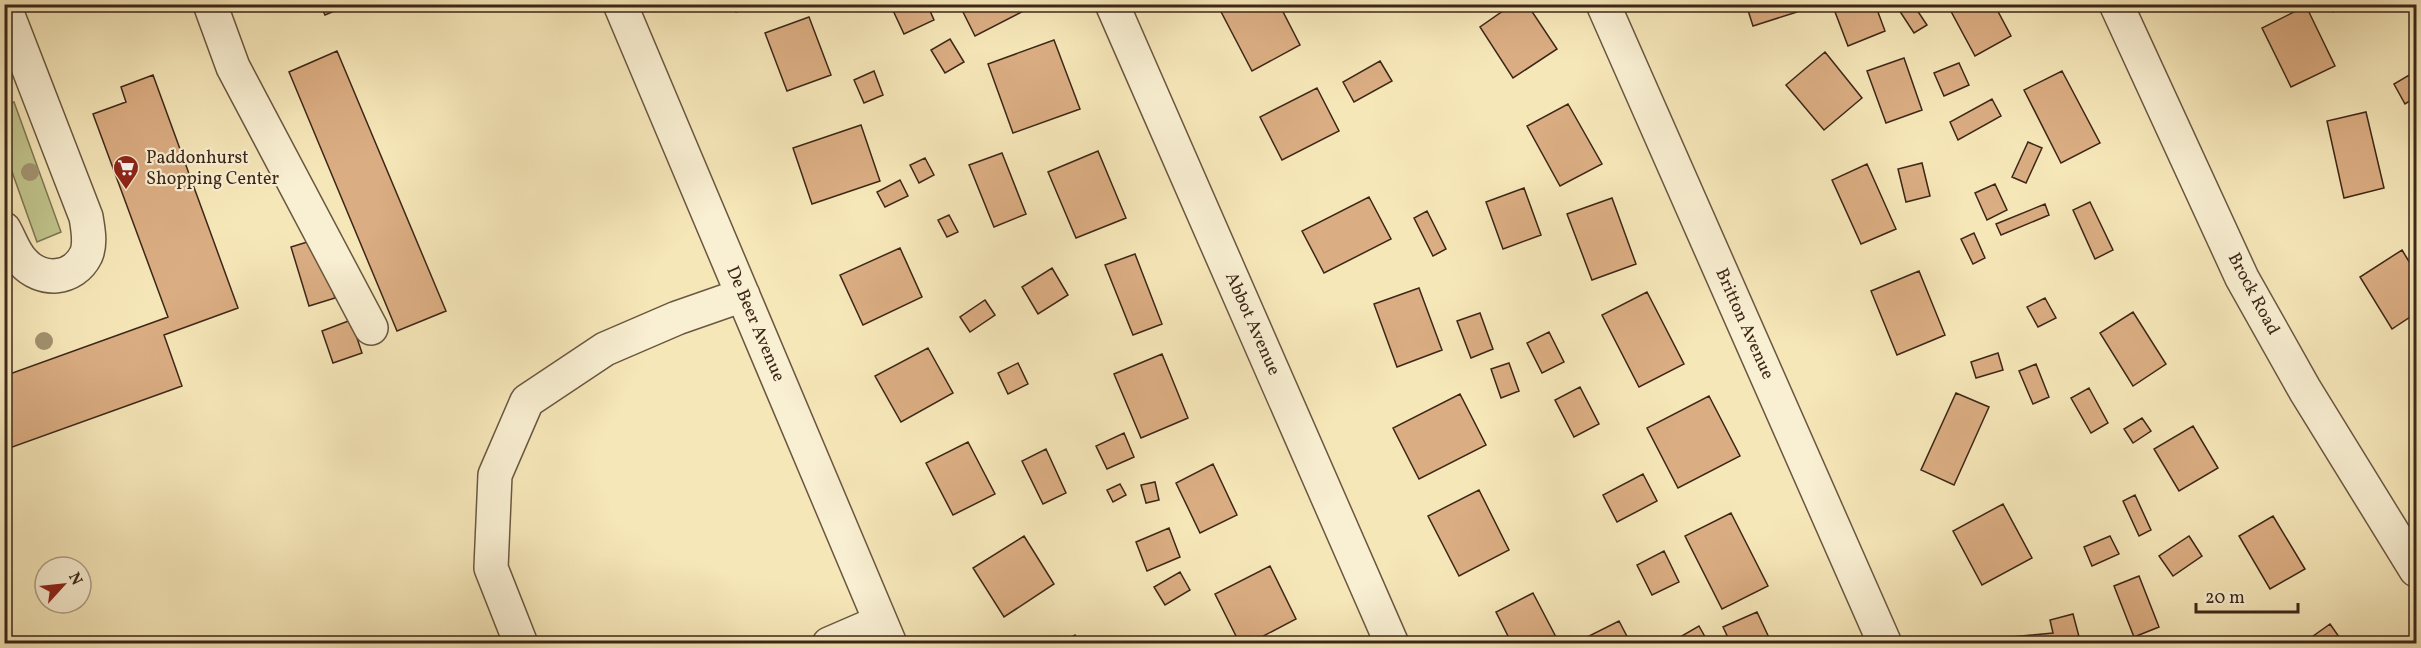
<svg xmlns="http://www.w3.org/2000/svg" width="2421" height="648" font-family="Vollkorn,serif">
<rect width="100%" height="100%" fill="#f6e7b9"/>
<filter id="stains"><feTurbulence type="fractalNoise" baseFrequency=".00333" numOctaves="4"/><feColorMatrix values="0 0 0 0 .2 0 0 0 0 .09 0 0 0 0 .02 0 0 0 .5 -.17"/></filter>
<radialGradient id="worn" r=".72"><stop offset=".6" stop-color="#630" stop-opacity="0"/><stop offset="1" stop-color="#630" stop-opacity=".3"/></radialGradient>
<path fill="#c1c48c" stroke="#7e7652" stroke-width="1.5" d="M14,102L61,232L37,242L5,152V105Z"/>
<path fill="#dbad82" stroke="#3c2718" stroke-width="1.5" d="M320,4H351L325,15Z
M732,4H755L736,12Z
M890,4H927L934,20L904,34Z
M959,4H1037L975,36Z
M1221,4H1279L1300,45L1252,71L1218,6Z
M1513,4H1527L1557,49L1513,78L1480,27Z
M1746,4H1794L1797,12L1753,26Z
M1832,4H1875L1885,31L1848,46Z
M1908,4H1913L1927,25L1914,33L1899,10Z
M1947,4H1994L2011,36L1975,56Z
M2330,4H2349L2333,12Z
M2306,6L2335,66L2291,87L2262,28Z
M809,17L831,75L787,91L765,33Z
M950,39L964,62L945,73L931,50Z
M1054,40L1080,109L1013,133L988,64Z
M337,51L446,311L397,331L289,72Z
M1825,52L1862,98L1824,130L1786,85Z
M1904,58L1922,110L1886,123L1867,71Z
M1380,61L1392,81L1354,102L1343,82Z
M1959,63L1969,85L1944,96L1934,73Z
M874,71L883,95L864,103L854,80Z
M2062,71L2100,143L2061,163L2024,90Z
M2416,71V97L2405,104L2394,84Z
M153,75L238,308L164,335L182,386L4,450V376L168,317L93,114L126,102L121,87Z
M1317,88L1339,131L1282,160L1260,117Z
M1992,99L2001,116L1958,140L1950,122Z
M1568,104L1602,164L1560,186L1527,126Z
M2366,112L2384,188L2344,198L2327,121Z
M861,125L880,181L812,204L793,148Z
M2028,142L2042,148L2026,183L2012,177Z
M1098,151L1126,218L1076,238L1048,172Z
M1002,153L1026,214L994,227L969,165Z
M925,158L934,175L919,183L910,165Z
M1922,163L1930,196L1906,202L1898,169Z
M1867,164L1896,229L1861,244L1832,180Z
M900,180L908,196L885,207L877,192Z
M1995,184L2007,210L1987,220L1975,193Z
M1524,188L1541,235L1503,249L1486,202Z
M1369,197L1391,239L1324,273L1302,231Z
M1612,198L1636,264L1592,280L1567,214Z
M2090,202L2113,250L2095,259L2073,210Z
M2045,204L2049,215L2001,235L1996,224Z
M1427,211L1446,249L1433,256L1414,218Z
M949,215L958,232L947,237L938,220Z
M1974,233L1985,258L1973,264L1961,239Z
M317,239L335,298L309,306L291,247Z
M900,248L922,297L863,325L840,275Z
M2402,250L2416,273V313L2392,329L2360,277Z
M1135,254L1162,324L1133,335L1105,265Z
M1052,268L1068,295L1038,314L1022,287Z
M1919,271L1945,335L1897,355L1871,291Z
M1419,288L1442,350L1397,367L1374,304Z
M1647,292L1684,364L1639,387L1602,315Z
M2045,298L2056,318L2038,327L2027,307Z
M985,300L995,315L970,332L960,317Z
M2133,312L2166,364L2133,386L2100,333Z
M1480,313L1493,349L1471,358L1457,321Z
M351,320L362,353L333,363L322,331Z
M1549,332L1564,362L1542,373L1527,343Z
M928,348L953,393L901,422L875,376Z
M1998,353L2003,370L1976,378L1971,362Z
M1162,354L1188,418L1141,438L1114,374Z
M1018,363L1028,384L1008,394L998,373Z
M1509,363L1519,391L1501,398L1491,369Z
M2036,364L2049,397L2033,404L2019,371Z
M1580,387L1599,424L1574,437L1555,400Z
M2089,388L2108,423L2091,433L2071,398Z
M1956,393L1989,407L1954,485L1921,470Z
M1460,394L1486,445L1419,479L1393,428Z
M1709,396L1740,456L1678,488L1647,428Z
M2142,418L2151,431L2133,443L2124,429Z
M2193,426L2218,468L2179,491L2154,449Z
M1124,433L1134,457L1107,469L1096,446Z
M968,442L995,494L953,515L926,463Z
M1046,449L1066,493L1043,504L1022,461Z
M1213,464L1237,515L1200,533L1176,483Z
M1643,474L1657,501L1617,522L1603,495Z
M1155,482L1159,500L1146,503L1141,485Z
M1120,484L1126,495L1113,502L1107,490Z
M1479,490L1509,550L1459,576L1428,516Z
M2135,495L2151,530L2139,536L2123,501Z
M2003,504L2032,558L1982,585L1953,531Z
M1731,513L1768,586L1722,609L1685,536Z
M2273,516L2305,569L2270,589L2239,536Z
M1169,528L1180,557L1147,571L1136,542Z
M1024,536L1054,584L1004,617L973,568Z
M2110,536L2119,554L2092,566L2084,547Z
M2189,536L2202,556L2173,576L2159,556Z
M1664,551L1679,582L1652,595L1637,565Z
M1270,566L1296,619L1248,644H1240L1215,594Z
M1180,572L1190,590L1165,605L1154,587Z
M2139,576L2159,627L2134,637L2114,586Z
M1533,593L1557,639L1548,644H1512L1496,612Z
M1757,612L1772,644H1731L1723,627Z
M2073,614L2081,644H2003L2002,638L2053,633L2050,620Z
M1619,621L1631,644H1583L1581,640Z
M2330,624L2344,644H2302Z
M1699,626L1709,644H1674L1673,641Z
M1075,635L1079,644H1059Z"/>
<g fill="none" stroke-linecap="round" stroke-linejoin="round">
<defs>
<path id="minor" d="M210,4L233,67L371,328
M620,4L890,644
M1112,4L1392,644
M1603,4L1885,644
M2116,4L2242,278L2305,390L2416,570
M4,5L86,217C88,229 91,244 86,255C73,281 41,282 23,262C14,253 10,239 4,229
M521,644L491,568L495,475L527,401L605,349L677,318L743,295
M829,644L880,622"/>
</defs>
<use href="#minor" stroke="#6a5740" stroke-width="36"/>
<use href="#minor" stroke="#f9efd2" stroke-width="33"/>
</g>
<g fill="#a29370">
<circle cx="30" cy="172" r="9"/>
<circle cx="44" cy="341" r="9"/>
</g>
<defs>
<symbol id="supermarket-pin" viewBox="-11 -11 22 30"><path d="M0 17L-7.5 6A9.5 9.5 0 1 1 7.5 6Z" fill="#8f2418" stroke="#f9efd2"/><path d="M-6-5.5h2.5l.6 2H6L4.5 2H-2.5L-4.4-4H-6ZM-1.5 3.2a1.3 1.3 0 1 0 .1 0ZM3 3.2a1.3 1.3 0 1 0 .1 0Z" fill="#fff"/></symbol>
</defs>
<g fill-rule="evenodd">
<use href="#supermarket-pin" x="111" y="153" width="30" height="40"/>
</g>
<g text-anchor="middle" dominant-baseline="central" stroke-width="4.5" stroke-linejoin="round" paint-order="stroke">
<g font-size="18" fill="#3c2718" stroke="#f9efd2" text-anchor="start">
<text x="146" y="158">Paddonhurst<tspan x="146" dy="21">Shopping Center</tspan></text>
</g>
<g font-size="18" fill="#3c2718" stroke="#f9efd2">
<text transform="translate(2253 294) rotate(62)">Brock Road</text>
<text transform="translate(755 324) rotate(67)">De Beer Avenue</text>
<text transform="translate(1252 324) rotate(66)">Abbot Avenue</text>
<text transform="translate(1744 324) rotate(66)">Britton Avenue</text>
</g>
</g>
<rect width="2421" height="648" fill="none" stroke="#f6e7b9" stroke-width="24"/>
<rect x="6" y="6" width="2409" height="636" fill="none" stroke="#3c2718" stroke-width="3"/>
<rect x="12" y="12" width="2397" height="624" fill="none" stroke="#3c2718" stroke-width="1.5"/>
<g transform="translate(63 585) rotate(63)"><circle r="28" fill="#f9efd2" stroke="#ad9f88" stroke-width="1.5"/>
<path d="M0-4.5L10 22L0 15L-10 22Z" fill="#8f2418"/>
<text y="-9" font-size="16" font-weight="bold" text-anchor="middle" fill="#3c2718">N</text>
</g>
<path d="M2196 603v9h102v-9" fill="none" stroke="#3c2718" stroke-width="3"/>
<text x="2205" y="603" font-size="18" fill="#3c2718" stroke="#f9efd2" stroke-width="4.5" paint-order="stroke">20 m</text>
<rect width="100%" height="100%" filter="url(#stains)"/>
<rect width="100%" height="100%" fill="url(#worn)"/>
</svg>
